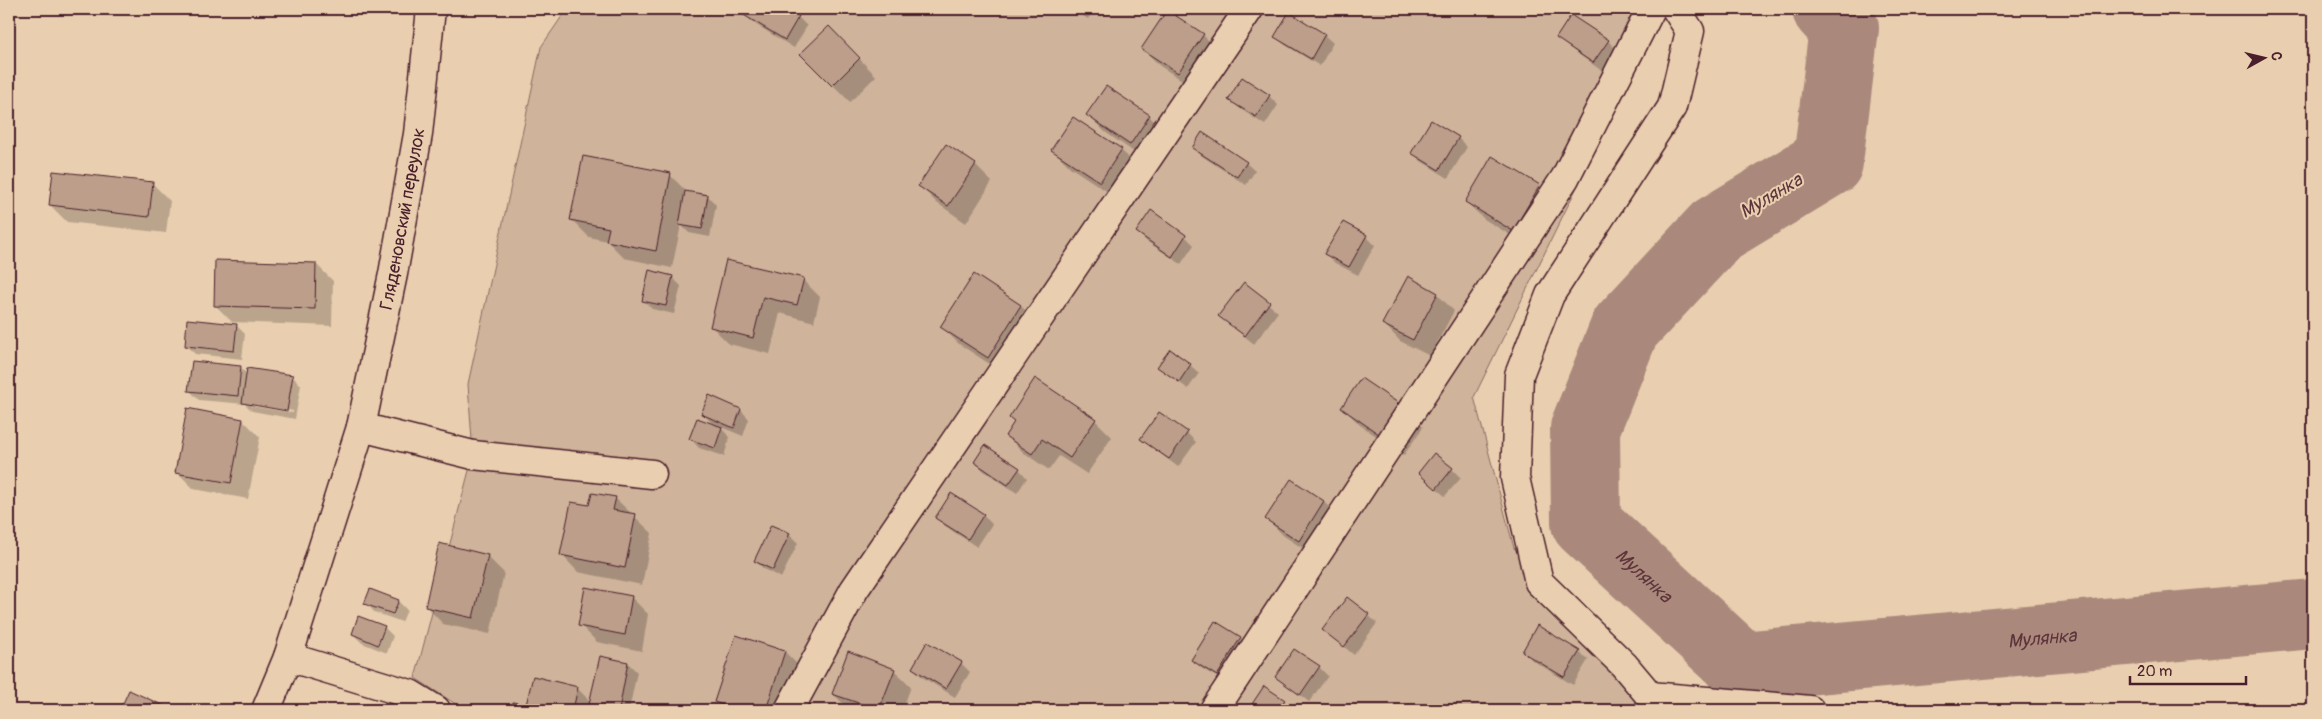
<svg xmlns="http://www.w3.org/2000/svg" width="2322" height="719" font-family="Pangolin,sans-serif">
<rect width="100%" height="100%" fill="#e9cfb0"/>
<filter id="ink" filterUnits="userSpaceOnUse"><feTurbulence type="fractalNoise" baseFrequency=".02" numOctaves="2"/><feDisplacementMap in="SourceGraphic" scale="10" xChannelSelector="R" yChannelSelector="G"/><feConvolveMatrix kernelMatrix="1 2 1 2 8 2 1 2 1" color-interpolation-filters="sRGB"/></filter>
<g filter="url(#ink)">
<path fill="#cfb39a" stroke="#8c6962" d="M567,9H1624L1654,30L1474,397L1514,548L1675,705L1736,710H465L415,678L473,455L468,384L541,47Z"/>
<path fill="#0003" fill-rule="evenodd" d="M746,9H784L798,17L807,26L794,48L752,22L744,13Z
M1072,9H1094L1088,19Z
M829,27L876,76L850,102L802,54Z
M1203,35L1220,52L1196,89L1160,66L1143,49Z
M1324,35L1333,43L1320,66L1285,45L1276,37Z
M1558,38L1608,41L1617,50L1602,71L1567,46Z
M1269,96L1278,105L1265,125L1239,108L1230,99Z
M1088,115L1149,116L1166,133L1147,161L1105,132Z
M1458,138L1467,147L1448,178L1421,161L1413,153Z
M946,146L975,165L992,182L966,223L937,203L920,186Z
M1194,147L1246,163L1255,171L1246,185L1202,156Z
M1053,150H1121L1138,167L1117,198L1070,167Z
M1493,158L1539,186L1556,203L1530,247L1484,219L1466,202Z
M670,175L687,192L708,196L716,205L710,237L689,233L681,225L672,268L624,258L607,241L589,237L572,220Z
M153,184L170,201L166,233L67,222L50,205Z
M1138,232L1185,236L1194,245L1181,264L1146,241Z
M1366,236L1375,245L1358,275L1335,263L1326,254Z
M727,261L803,280L820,297L814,322L780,313L770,354L729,344L712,327Z
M316,264L333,281L332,326L232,322L215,305Z
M672,277L681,286L674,314L652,309L643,300Z
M1244,284L1278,312L1254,344L1220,316Z
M1437,294L1454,311L1430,356L1400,341L1383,323Z
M1021,306L1038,323L1005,374L959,344L942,327Z
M236,325L245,334L242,359L195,354L186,345Z
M1190,365L1199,373L1188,389L1159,367Z
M240,367L247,374L292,376L301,385L295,419L252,411L245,404L199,400L190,391ZM251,404L293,411V413L251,406Z
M710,397L741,410L749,419L743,436L719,426L730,437L724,456L699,448L691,439L715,426L703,414Z
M1343,408L1406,410L1423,427L1404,455L1360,425Z
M243,420L260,437L248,499L194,489L177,472Z
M1095,420L1112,437L1087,474L1059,456L1049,470L1024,453L1007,436Z
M1187,433L1196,442L1178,467L1141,439Z
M975,462L1019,469L1027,478L1017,493L984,471Z
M1452,469L1461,478L1445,496L1428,482Z
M1291,481L1324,502L1341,519L1316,557L1284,536L1267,519Z
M615,498L652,533L642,585L578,572L561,554L590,507Z
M983,515L992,524L977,547L945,526L936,518Z
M789,534L798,543L781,578L764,569L755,561Z
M487,556L504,573L490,634L443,624L426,606Z
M631,597L648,614L642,651L597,642L580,625Z
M398,601L407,610L402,622L374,612L366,603Z
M1368,615L1377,623L1354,655L1324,630Z
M1215,623L1241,638L1249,647L1227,683L1201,668L1193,659Z
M384,627L393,636L387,653L362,643L353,634Z
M737,637L785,652L802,669L788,710H724L716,702Z
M928,644L961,663L970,672L955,697L922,677L913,668Z
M1524,651L1579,652L1588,660L1573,685L1532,660Z
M601,657L628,663L637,672L629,710H597L594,707L593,710H512L514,704L527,707L577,688L591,702Z
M1319,667L1328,676L1309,702L1277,677Z
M894,670L911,687L902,710H850L833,694Z
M1265,688L1284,701L1292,710H1249Z"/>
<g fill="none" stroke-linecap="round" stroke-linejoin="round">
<path stroke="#aa897b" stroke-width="70" id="s1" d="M1827,9L1844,28L1828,162L1716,230L1625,328L1585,428L1586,523L1741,666L2313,614"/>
</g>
<path fill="#bc9e8b" stroke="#4a1f2b" d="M745,9H787L799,16L785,40L742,14Z
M1167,10L1204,34L1178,73L1141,49Z
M1289,12L1325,34L1311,59L1274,37Z
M1571,15L1609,40L1593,63L1556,38Z
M829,26L860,58L832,86L800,54Z
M1242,77L1270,95L1256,117L1228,100Z
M1106,86L1150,115L1130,145L1086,115Z
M1073,117L1122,149L1100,182L1051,150Z
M1431,120L1459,137L1439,170L1411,153Z
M1202,132L1247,162L1237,177L1192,148Z
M946,144L976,164L948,206L918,186Z
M583,156L671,173L656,251L606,241L609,228L570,220Z
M1492,156L1540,185L1513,231L1465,202Z
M53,171L153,182L149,217L49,205Z
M685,191L708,195L702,229L679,225Z
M1151,210L1186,235L1172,257L1136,232Z
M1343,222L1367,235L1349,267L1324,254Z
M215,260L316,263L315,309L214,306Z
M726,260L804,278L797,305L763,297L753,338L710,327Z
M649,270L673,276L666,306L642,301Z
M974,274L1021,305L988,358L940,327Z
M1408,276L1438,293L1413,340L1382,324Z
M1244,282L1270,302L1245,336L1218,316Z
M187,319L237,324L234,351L185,346Z
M1170,349L1191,364L1179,382L1157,367Z
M192,361L241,366L238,396L188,391Z
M247,368L293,375L287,411L242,403Z
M1035,378L1096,419L1070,458L1042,439L1032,454L1005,436L1014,422L1009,418Z
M1361,378L1407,409L1386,439L1341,408Z
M709,395L741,409L734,428L701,414Z
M187,408L243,419L231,483L175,473Z
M1159,412L1188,432L1169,459L1140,439Z
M697,418L722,427L715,448L689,439Z
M985,445L1020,468L1008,485L974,462Z
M1434,453L1453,468L1436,489L1418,473Z
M1291,479L1324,501L1299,541L1265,519Z
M592,493L616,497L613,510L636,514L625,568L560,555L571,502L589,505Z
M951,493L984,514L968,539L935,518Z
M771,525L790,533L773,570L754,561Z
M439,543L488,555L473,618L425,607Z
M585,587L632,596L625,635L578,626Z
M370,589L399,600L393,614L364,604Z
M1347,597L1369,614L1344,647L1322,630Z
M358,616L385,626L378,645L352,634Z
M1215,621L1241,637L1217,676L1191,660Z
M1537,625L1580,651L1564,677L1522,652Z
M736,635L785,651L766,710H739L714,702Z
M927,642L962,662L946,689L912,668Z
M1294,649L1320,666L1300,695L1275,677Z
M848,651L895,669L879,710L832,694Z
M600,656L628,662L619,710L589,704Z
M533,676L578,687L573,710H511L513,702L526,705Z
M1264,686L1285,700L1277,710H1248Z
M129,690L173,710H120Z"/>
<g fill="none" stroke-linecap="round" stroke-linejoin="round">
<defs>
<g id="minor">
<path d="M1676,9L1690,31L1672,107L1550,295L1519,375L1515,478L1539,582L1624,665L1650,696L1810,710"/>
<path d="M361,427L473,455L652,474"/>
<path d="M288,657L410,694L436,710"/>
<path id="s2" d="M266,710L288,657L361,427L393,274L418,134L431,9"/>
<path d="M789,710L854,590L1249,9"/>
<path d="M1214,710L1565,178L1651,9"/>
</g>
</defs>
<use href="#minor" stroke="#4a1f2b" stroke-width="31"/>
<use href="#minor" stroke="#e9cfb0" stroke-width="28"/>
</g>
</g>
<g text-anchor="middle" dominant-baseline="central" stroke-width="4" stroke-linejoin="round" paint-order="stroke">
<g font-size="18" fill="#4a1f2b" stroke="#e9cfb0">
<text stroke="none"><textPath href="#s2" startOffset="511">Гляденовский переулок</textPath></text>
</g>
<g font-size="19" font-style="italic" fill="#5d343b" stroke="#e9cfb0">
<text transform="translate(1771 196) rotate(-31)">Мулянка</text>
<text stroke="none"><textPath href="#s1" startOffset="706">Мулянка</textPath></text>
<text stroke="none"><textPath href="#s1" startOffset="1141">Мулянка</textPath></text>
</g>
</g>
<rect width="2322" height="719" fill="none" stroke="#e9cfb0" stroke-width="30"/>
<rect x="15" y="15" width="2292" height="689" fill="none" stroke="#4a1f2b" stroke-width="2" filter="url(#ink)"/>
<g transform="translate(2264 58) rotate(82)" stroke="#e9cfb0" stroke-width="4" paint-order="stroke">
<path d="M0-4L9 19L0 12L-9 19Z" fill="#4a1f2b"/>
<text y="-8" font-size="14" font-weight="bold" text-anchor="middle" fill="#4a1f2b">С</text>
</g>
<path d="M2130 676v8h116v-8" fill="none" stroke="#4a1f2b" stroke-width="2.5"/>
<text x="2137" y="676" font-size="15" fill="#4a1f2b" stroke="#e9cfb0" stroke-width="4" paint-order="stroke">20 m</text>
</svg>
